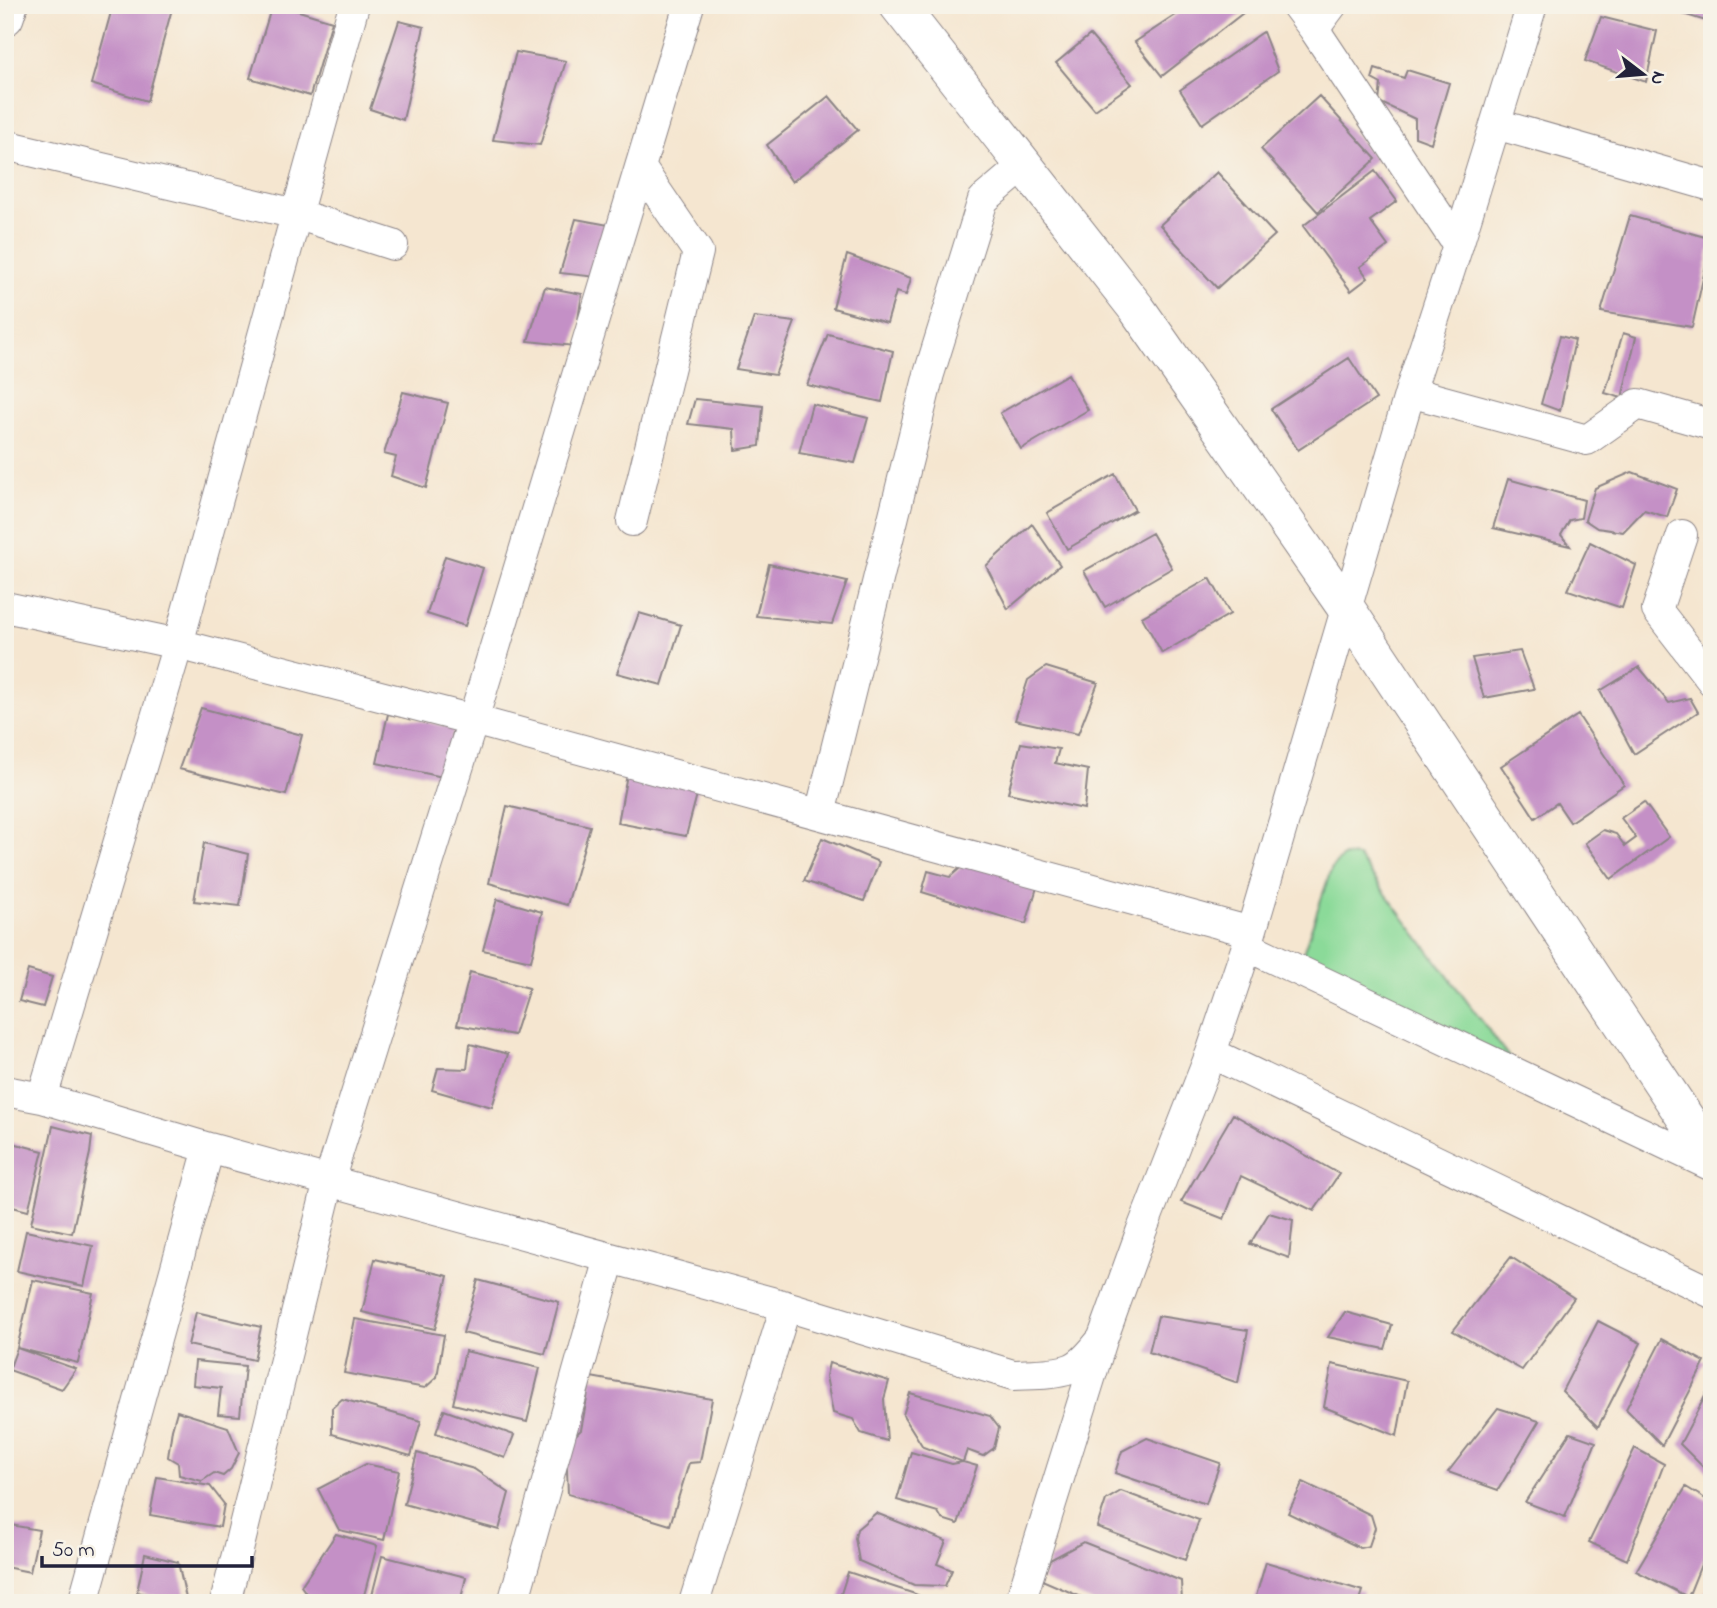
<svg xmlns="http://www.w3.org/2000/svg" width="1717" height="1608" font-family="'Indie Flower',sans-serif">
<rect width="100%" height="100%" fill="#f7f3e8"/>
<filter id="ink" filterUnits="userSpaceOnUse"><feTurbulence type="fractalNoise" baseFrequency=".0143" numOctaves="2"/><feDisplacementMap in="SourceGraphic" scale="14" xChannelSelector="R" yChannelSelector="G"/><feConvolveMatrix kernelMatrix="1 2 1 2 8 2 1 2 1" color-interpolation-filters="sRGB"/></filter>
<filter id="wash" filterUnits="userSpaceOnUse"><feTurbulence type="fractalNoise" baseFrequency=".00686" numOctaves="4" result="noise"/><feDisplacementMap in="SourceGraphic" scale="28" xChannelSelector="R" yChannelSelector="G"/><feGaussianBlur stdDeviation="1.57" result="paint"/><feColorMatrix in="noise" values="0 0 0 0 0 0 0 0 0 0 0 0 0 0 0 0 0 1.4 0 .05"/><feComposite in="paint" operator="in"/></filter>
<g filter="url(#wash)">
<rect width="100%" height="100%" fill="#f5e6d0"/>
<path fill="#8bda99" stroke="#567e6a" stroke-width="2" d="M1344,856L1358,857L1521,1073L1301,959L1332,867Z"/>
<g id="blocks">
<path fill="#c490c6" d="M113,5H173L147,101L91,84Z
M272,5H279L332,21L310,96L250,78Z
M1191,5H1238L1243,13L1162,76L1135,42Z
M1657,5H1712V23L1657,6Z
M1601,17L1657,31L1646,82L1585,61Z
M399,21L424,27L403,120L370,109Z
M1263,32L1278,71L1202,124L1180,90Z
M1090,35L1132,84L1095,110L1056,63Z
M516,52L566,61L540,145L493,140Z
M1375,69L1404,78L1407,70L1449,83L1431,143L1415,137V119L1379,102L1381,84L1372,79Z
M829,96L858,130L792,182L767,145Z
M1319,96L1376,159L1318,212L1261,149Z
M1375,171L1397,201L1370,221L1388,246L1360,267L1368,278L1351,291L1303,226Z
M1217,172L1275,235L1217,288L1160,225Z
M1630,216L1712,239L1692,327L1601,312Z
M576,219L614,226L606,278L560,273Z
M847,255L911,278L906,295L896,292L887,323L833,308Z
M545,287L582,294L574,346L528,341Z
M754,317L795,322L775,375L736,369Z
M1623,333L1636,337L1622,398L1605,393Z
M828,334L893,351L882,402L807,385Z
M1560,336L1575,340L1560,411L1541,404Z
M1349,358L1376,399L1298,450L1271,409Z
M1068,374L1088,410L1021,449L1000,413Z
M403,392L448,403L426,488L391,476L396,457L384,454Z
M695,399L763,406L760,446L735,450L734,429L688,424Z
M812,404L868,418L855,463L799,453Z
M1632,472L1677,489L1667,517L1644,510L1623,532L1597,528L1585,520L1595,488Z
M1115,474L1135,510L1067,549L1047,513Z
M1508,479L1584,500L1581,518L1570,520L1561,535L1570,546L1493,528Z
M1032,524L1060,565L1008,609L986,566Z
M1152,533L1172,568L1105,607L1084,571Z
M1590,542L1636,565L1622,608L1568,590Z
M445,556L483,568L465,626L427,614Z
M769,564L847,582L832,624L756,616Z
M1210,578L1230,614L1162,653L1142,617Z
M639,613L681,625L662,685L617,673Z
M1520,651L1534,689L1484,698L1472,658Z
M1046,667L1098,683L1078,734L1015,720L1028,680Z
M1639,667L1669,703L1690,698L1698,712L1634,754L1600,691Z
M201,708L302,735L286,795L179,769Z
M388,714L454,728L443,777L377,763Z
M1578,715L1624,785L1570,822L1557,803L1535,818L1501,766Z
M1021,743L1059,749L1055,763L1088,770L1084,809L1008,793Z
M628,769L700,783L686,836L618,823Z
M1644,802L1669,837L1611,879L1585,843L1603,830L1616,834L1625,846L1636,838L1621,818Z
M507,806L590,826L567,905L489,883Z
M822,838L879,862L864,901L804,881Z
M204,843L248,854L240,906L194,901Z
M967,862L1038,884L1026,924L922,892L928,871L950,877Z
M497,899L542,912L531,961L483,950Z
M28,970L52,977L43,1007L19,1001Z
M470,972L529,988L514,1035L457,1025Z
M470,1044L508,1054L492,1107L432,1090L438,1068L467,1069Z
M1233,1114L1339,1174L1314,1211L1241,1176L1224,1219L1181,1202Z
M53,1126L92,1136L90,1153L72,1233L31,1224Z
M5,1141L43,1151L28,1211L5,1205Z
M1269,1213L1293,1220L1289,1258L1250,1244Z
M26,1231L93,1246L84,1286L17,1271Z
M1511,1257L1574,1298L1522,1370L1453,1331Z
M375,1259L448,1276L435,1329L362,1312Z
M33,1280L93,1293L78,1363L17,1348L76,1369L62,1389L9,1370L17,1348Z
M478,1280L559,1302L545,1354L463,1333Z
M196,1312L261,1327L254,1360L188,1345Z
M1345,1312L1392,1325L1385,1349L1328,1337Z
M1158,1316L1248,1330L1238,1383L1149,1352Z
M355,1319L444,1335L437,1377L425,1388L344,1373Z
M1598,1321L1641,1343L1598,1427L1562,1391Z
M1662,1339L1705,1362L1662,1445L1626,1409Z
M465,1351L540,1368L527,1422L453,1404Z
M195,1361L245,1366L240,1416L218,1414L221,1388L193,1385Z
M829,1363L889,1381L884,1399L887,1441L861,1433L853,1419L833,1413L826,1376Z
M1332,1364L1407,1381L1397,1436L1324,1407Z
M591,1377L712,1399L700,1462L689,1463L670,1525L568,1494L566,1444L581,1430Z
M1712,1383V1476L1680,1444Z
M910,1393L990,1416L999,1428L994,1448L983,1456L967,1450L963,1462L923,1447L903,1415Z
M342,1399L421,1421L411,1456L332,1434V1408Z
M1498,1408L1539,1421L1498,1490L1448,1472Z
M444,1410L514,1435L505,1458L436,1433Z
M177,1411L228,1427L239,1453L231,1469L223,1476L214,1473L202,1481L179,1475L178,1463L168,1457L172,1429Z
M1570,1433L1596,1442L1565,1517L1525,1502Z
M1147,1438L1220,1463L1206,1504L1115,1473L1122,1451Z
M1635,1448L1664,1464L1627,1560L1589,1542Z
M911,1452L952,1464L963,1462L977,1466L958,1524L942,1519L938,1512L897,1500Z
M417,1453L474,1469L509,1493L499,1530L404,1504Z
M366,1464L399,1471L384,1540L339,1530L318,1489Z
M157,1477L210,1486L224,1504L220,1527L150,1515Z
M1303,1482L1371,1515L1375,1528L1369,1546L1360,1548L1288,1513Z
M1686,1487L1712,1503V1537L1688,1597L1636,1571Z
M1121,1491L1199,1520L1185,1560L1097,1527L1106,1500Z
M876,1513L946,1541L937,1564L952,1570L945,1586L914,1585L859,1561L855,1538L857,1529Z
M5,1524L39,1530L30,1572L5,1567Z
M336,1534L377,1546L363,1599L360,1603H313L301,1586Z
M1083,1542L1181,1581L1182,1603H1095L1042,1580L1050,1560Z
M145,1554L178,1562L187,1603L137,1592Z
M382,1556L466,1577L460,1603H370Z
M1266,1562L1363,1591L1359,1603H1254Z
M848,1572L915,1594L936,1603H838Z
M1712,1579V1603H1701Z
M149,1595L166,1603H128V1602Z"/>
</g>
</g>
<g filter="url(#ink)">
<use href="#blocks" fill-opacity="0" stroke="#8c8486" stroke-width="2"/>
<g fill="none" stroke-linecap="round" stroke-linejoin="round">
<defs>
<path id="minor" d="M1296,5L1314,29L1458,245
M1314,29L1332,5
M1496,124L1712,186
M5,145L296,214L393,245
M1410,392L1587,440L1638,404L1712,425
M632,521L698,252L640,167
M1682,535L1657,610L1712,681
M5,607L178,644L473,720L1251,932
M820,814L929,374L983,200L1023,166
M1247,946L1712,1166
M1211,1053L1712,1293
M5,1091L42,1098L209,1148L786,1306L1013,1375C1031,1374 1053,1375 1070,1369C1082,1365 1091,1353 1099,1343
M42,1098L178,644L354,5
M83,1603L209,1148
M225,1603L329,1181L473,720L689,5
M513,1603L610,1258
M694,1603L786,1306
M1020,1603L1102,1340L1141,1232L1211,1053L1247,946L1410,392L1458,245L1532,5"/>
<path id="major" d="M898,5L1137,309L1346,608L1712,1158
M5,17L9,5"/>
</defs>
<use href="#minor" stroke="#8c8486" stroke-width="32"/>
<use href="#major" stroke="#8c8486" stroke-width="39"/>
<use href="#minor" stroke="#fff" stroke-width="30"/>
<use href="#major" stroke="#fff" stroke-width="37"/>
</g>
</g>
<rect width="1717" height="1608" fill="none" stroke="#f7f3e8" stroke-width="28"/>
<g transform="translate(1643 74) rotate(106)" stroke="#f7f3e8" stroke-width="5" paint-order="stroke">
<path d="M0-5L12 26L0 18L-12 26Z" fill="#22223b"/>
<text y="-10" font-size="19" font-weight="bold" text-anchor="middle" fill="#22223b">N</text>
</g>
<path d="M42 1556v10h210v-10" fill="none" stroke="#22223b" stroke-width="3.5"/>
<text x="52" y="1556" font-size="21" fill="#22223b" stroke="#f7f3e8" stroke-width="5" paint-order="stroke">50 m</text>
</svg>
